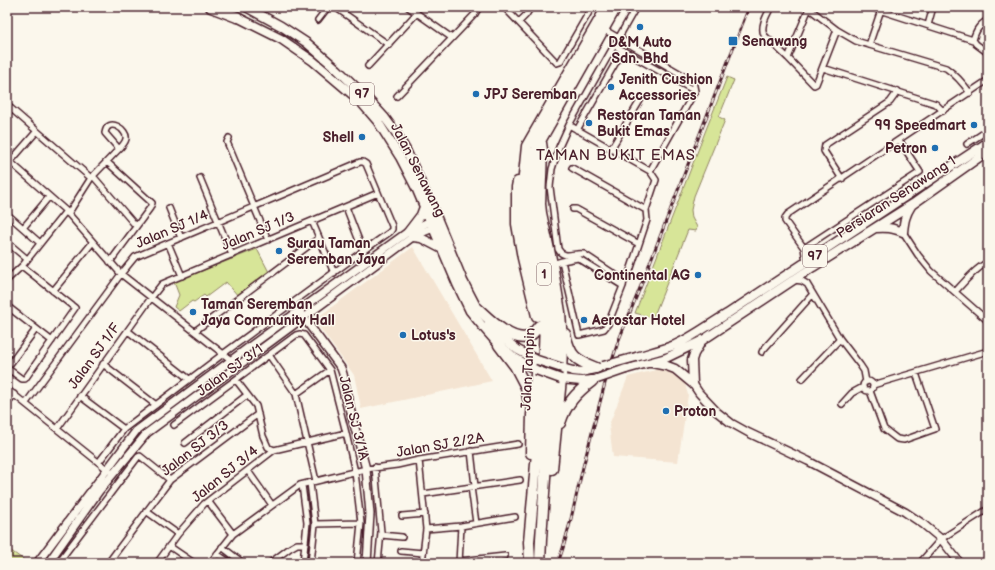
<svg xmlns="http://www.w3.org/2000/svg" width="995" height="570" font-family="'Balsamiq Sans',sans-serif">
<rect width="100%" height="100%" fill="#fbf7ec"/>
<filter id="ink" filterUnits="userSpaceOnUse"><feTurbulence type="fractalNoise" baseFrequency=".025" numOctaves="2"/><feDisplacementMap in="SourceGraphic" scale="8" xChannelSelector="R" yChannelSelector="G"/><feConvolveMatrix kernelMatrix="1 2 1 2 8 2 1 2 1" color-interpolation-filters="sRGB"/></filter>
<g filter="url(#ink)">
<path fill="#f4e4d2" d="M413,247L492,381L361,409L360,403L354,375L314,320Z
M667,367L677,374L685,384L688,395L678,462L613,457L609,425L628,377Z"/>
<path fill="#d7e598" stroke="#908262" d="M727,77L734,80L719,117L725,120L694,196L691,210L692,218L697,227L696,231L688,230L653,318L635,313L707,127Z
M257,249L270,274L239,297L226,282L206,297L204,295L194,302L192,301L179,311L174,307L179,295L174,282Z
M7,548L28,563H7Z"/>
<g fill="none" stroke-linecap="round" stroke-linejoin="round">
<defs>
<path id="street" d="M335,7L389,45
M408,7L452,38
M504,7L557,63L560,62L592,7
M771,7C767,15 760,26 764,35L788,58L814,85L816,84L837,30
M807,7L837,30L856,41L946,68C956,75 963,83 970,93
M870,7L973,40
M983,7L988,10
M318,20L328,7
M988,20C979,25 976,30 973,40L976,44L988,53
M519,22L526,15L531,7
M928,25L933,7
M603,29L693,81L695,91L650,171
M869,45L881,10
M615,46L695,91
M788,58L809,8
M368,66L417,13
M823,68L936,104L943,111
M397,96L475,14L479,7
M7,105L91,178
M577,130L623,50
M229,138L227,142L268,240
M967,144L988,130
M611,149L641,99
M7,159L66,211L121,274L231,360
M10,162L37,131
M107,162L152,203L150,208L110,262
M572,168L646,210
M93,176L136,226
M200,178L232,255
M842,179L824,151L825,145L890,102L898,91
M346,207L363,251
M169,208L181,238
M573,209H576L639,244
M7,214L40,243
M68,214L91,178L115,153C119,149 125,144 126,139C128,130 108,116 105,133L119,149
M312,221L334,273
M23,228L49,197
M903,232L918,255L931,271L988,321
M7,242L27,259
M168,243L182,276
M804,248L920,172L899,140
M562,261L578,258L623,286
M806,262L804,248L785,221V218L788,214L988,80
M552,264L562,261L579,335L604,329L608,324L623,286L625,277L629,274L647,220L646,210L656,180L650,171L569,125
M625,277H619L584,254C574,252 564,260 558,249L550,187L552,169L559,147L569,125L636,7
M7,280L23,265L66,211
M794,280L802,281L807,284L840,339L860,365L864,371L866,382
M53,291L93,242
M955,292C965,281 975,269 988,262
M7,306L52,341
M128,331L189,379
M195,331L319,238
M762,352L763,350L813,294
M269,355L296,394L316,481
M103,364L156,405
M7,368L22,379H25L75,308L22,266
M7,368L36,329
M802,379L840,339
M236,380L256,406L263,436L268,447L274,450
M863 386a5 5 0 1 1 10 0a5 5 0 1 1-10 0Z
M873,385L988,351
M7,389L113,474
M870,391L884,429L897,439L904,440L935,429L916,373
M296,394L330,370
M80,396L124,429
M26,403L121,274L135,257L360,162H363L366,164L392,226V229L390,232L363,251L223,354L124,429L99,462
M7,404L14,394
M842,404L852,393L863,387
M174,425L296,335L300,334L304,335L330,370L346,433L355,472L361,523L357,563
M57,429L151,298L162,284L378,193
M185,443L247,395
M471,451L475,486
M419,460L426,529L422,563
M375,467L381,532L378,563
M248,471L272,505
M310,483L315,524L311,563
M302,485L307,523L303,563
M471,487L476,523
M423,494L520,480
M208,501L233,534
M146,511L178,534
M402,516L425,514
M315,524L361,523
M426,529L461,526L515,517
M381,535L402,537
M169,546L194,563
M222,547L243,563
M401,551L423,553
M217,554L230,563
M459,561L505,556
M58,563L119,482L138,457L140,456L170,480
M108,563L170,480L258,414
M157,563L178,534L204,504L274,450L346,433
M210,563L233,534L300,485L366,469L397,465L419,460L518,444
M270,563L290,548L297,544H305
M459,563L461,526
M920,563L941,539L988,509"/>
<path id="secondary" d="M301,314L341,368L343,374L352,417L366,469L370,514L367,563
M693,384L699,393L717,412L731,423L749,433L808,461L905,512L923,524L941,539L960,563
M37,563L136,431L253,344L409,231L435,219
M48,563L99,491L147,433L414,236L438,226"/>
<path id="primary" d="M246,7L281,26L307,43L337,69L364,95L385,118L396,133L406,150L437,218L463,281L477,308L480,313
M237,17L281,39L313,61L359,100L378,122L400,157L417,190L457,284L470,311L484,328L499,345L515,358L536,370
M876,228C887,227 892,228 903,232C904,222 905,215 911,206
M408,232L421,215L424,207
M413,237L421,238L442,249
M489,323L503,338L518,350L537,360
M636,357C649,353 662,350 675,345C693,337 710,324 727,314L988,142
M652,363L667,366L675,369L693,384
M562,368L573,371L582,372L598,368
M626,369L666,358L703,340L813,267L913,204L988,151
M561,379L581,381L594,380
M693,384L692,360L694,354L702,340"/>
<path id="highway" d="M211,7L237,17
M541,143L542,150L540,204L541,213L552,264L560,312L562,342L561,379L552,469
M518,182L517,187V224L523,258L537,316
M477,308C488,318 511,342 528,337C532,335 536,330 539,326
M565,334C570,356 575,360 596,368
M499,345L515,366L526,387L529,403
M560,423C566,404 576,393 592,381
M531,453L532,415L537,364
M530,563L529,542L542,397L545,324L525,224L523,185L527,146L607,7
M540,563L541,539L551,387L553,325L534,218L532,182L534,156L540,141L616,7"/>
</defs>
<use href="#street" stroke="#4a1f2b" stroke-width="8"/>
<use href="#secondary" stroke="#4a1f2b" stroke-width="10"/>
<use href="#primary" stroke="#4a1f2b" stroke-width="11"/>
<use href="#highway" stroke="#4a1f2b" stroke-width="13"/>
<use href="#street" stroke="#fbf7ec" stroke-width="5"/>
<use href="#secondary" stroke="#fbf7ec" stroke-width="7"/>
<use href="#primary" stroke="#fbf7ec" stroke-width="8"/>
<use href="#highway" stroke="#fbf7ec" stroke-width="10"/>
<defs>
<path id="rail" d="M558,563L563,548L570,523L583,467L605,383L618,342L642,283L749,7"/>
</defs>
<use href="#rail" stroke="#4a1f2b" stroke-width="3"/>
<use href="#rail" stroke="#fbf7ec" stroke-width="1.5" stroke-dasharray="4.5" stroke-linecap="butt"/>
<defs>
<path id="primary-bridge" d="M537,360L562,368
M603,366L636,357
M536,370L561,379
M597,379L626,369"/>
</defs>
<use href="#primary-bridge" stroke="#4a1f2b" stroke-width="11" stroke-linecap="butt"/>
<use href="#primary-bridge" stroke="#fbf7ec" stroke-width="8"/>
</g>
</g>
<g fill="#1f6fb2" stroke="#fbf7ec" stroke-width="1.5">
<circle cx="640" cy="27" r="4"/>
<rect x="728" y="36" width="10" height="10" rx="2"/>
<circle cx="611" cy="87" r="4"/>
<circle cx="476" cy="94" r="4"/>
<circle cx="589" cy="123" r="4"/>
<circle cx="974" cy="125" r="4"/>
<circle cx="362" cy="137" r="4"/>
<circle cx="935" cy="148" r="4"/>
<circle cx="279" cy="251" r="4"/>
<circle cx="698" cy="275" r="4"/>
<circle cx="193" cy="312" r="4"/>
<circle cx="584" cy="320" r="4"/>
<circle cx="403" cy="335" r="4"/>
<circle cx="666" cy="411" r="4"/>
</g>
<g text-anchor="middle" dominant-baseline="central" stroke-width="3" stroke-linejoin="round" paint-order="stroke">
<g fill="#fbf7ec" stroke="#7f6065" stroke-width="1">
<rect x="350" y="83" width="24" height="22" rx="3"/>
<rect x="803" y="245" width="24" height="22" rx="3"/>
<rect x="537" y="263" width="14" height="22" rx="3"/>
</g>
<g font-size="13" font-weight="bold" fill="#4a1f2b">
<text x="362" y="94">97</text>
<text x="815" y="256">97</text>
<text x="544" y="274">1</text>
</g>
<g font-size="14" font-weight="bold" fill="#4a1f2b" stroke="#fbf7ec" text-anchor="start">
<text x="742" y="41">Senawang</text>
<text x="640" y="42" text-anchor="middle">D&amp;M Auto<tspan x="640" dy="16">Sdn. Bhd</tspan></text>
<text x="619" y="79">Jenith Cushion<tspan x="619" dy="16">Accessories</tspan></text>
<text x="484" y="94">JPJ Seremban</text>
<text x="597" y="115">Restoran Taman<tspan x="597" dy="16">Bukit Emas</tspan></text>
<text x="966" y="125" text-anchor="end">99 Speedmart</text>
<text x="354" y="137" text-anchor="end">Shell</text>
<text x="927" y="148" text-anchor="end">Petron</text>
<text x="287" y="243">Surau Taman<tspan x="287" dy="16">Seremban Jaya</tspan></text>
<text x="690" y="275" text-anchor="end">Continental AG</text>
<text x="201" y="304">Taman Seremban<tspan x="201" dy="16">Jaya Community Hall</tspan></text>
<text x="592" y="320">Aerostar Hotel</text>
<text x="411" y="335">Lotus's</text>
<text x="674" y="411">Proton</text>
</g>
<g font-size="14" fill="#4a1f2b" stroke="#fbf7ec">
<text transform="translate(418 170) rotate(63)">Jalan Senawang</text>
<text transform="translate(896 197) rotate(-33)">Persiaran Senawang 1</text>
<text transform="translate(172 229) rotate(-23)">Jalan SJ 1/4</text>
<text transform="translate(258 231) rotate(-23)">Jalan SJ 1/3</text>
<text transform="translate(94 356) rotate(-54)">Jalan SJ 1/F</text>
<text transform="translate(528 369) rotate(-87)">Jalan Tampin</text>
<text transform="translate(230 370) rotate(-36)">Jalan SJ 3/1</text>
<text transform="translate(354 418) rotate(76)">Jalan SJ 3/1A</text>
<text transform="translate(440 445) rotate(-10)">Jalan SJ 2/2A</text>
<text transform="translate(195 448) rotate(-38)">Jalan SJ 3/3</text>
<text transform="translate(225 474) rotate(-39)">Jalan SJ 3/4</text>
</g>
<g font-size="15" letter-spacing="1" fill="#4a1f2b" stroke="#fbf7ec">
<text x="616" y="155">TAMAN BUKIT EMAS</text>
</g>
</g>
<rect width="995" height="570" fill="none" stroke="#fbf7ec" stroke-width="24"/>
<rect x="12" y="12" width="971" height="546" fill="none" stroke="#4a1f2b" stroke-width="1.5" filter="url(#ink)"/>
</svg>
